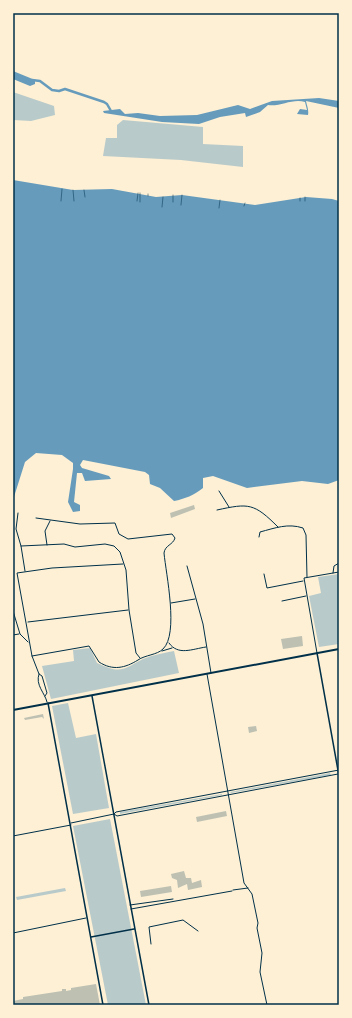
<svg xmlns="http://www.w3.org/2000/svg" width="352" height="1018" font-family="Manrope,sans-serif">
<rect width="100%" height="100%" fill="#fdf0d5"/>
<path fill="#b9caca" d="M13,92L54,106L55,115L31,121L13,120Z
M123,120L203,127V144L243,146V167L181,160L103,156L106,138H117V125Z
M339,574V644L319,647L309,596L321,593L318,577Z
M90,648L97,663C121,674 122,670 143,659C153,655 164,653 174,651L179,673L51,699L42,666L74,661L73,650Z
M68,703L76,738L96,734L109,808L73,814L52,706Z
M330,773L331,775L231,793L230,792Z
M222,794V795L120,814V812Z
M110,819L146,1005H108L73,826Z
M65,888L66,891L17,900L16,897Z"/>
<path fill="#669bbc" d="M13,71L35,80V84L30,86L13,79Z
M319,98L339,101V108L306,101C307,106 309,110 308,115L297,114L300,109L307,110L305,102C293,98 280,107 268,105L260,112L246,117L245,113L220,117L199,124L162,122L104,113L103,111L120,109L125,114L138,113L160,116L197,115L238,105L250,109L272,101Z
M13,180L73,190L112,189L156,197L182,195L255,205L306,197L332,199L339,201V480L328,484L302,481L247,488L213,476L203,478V488C194,495 185,499 174,501L160,488L150,484L149,475L145,472L83,460L80,465L82,468L109,476L111,479L85,481L82,473H77L74,502L80,505V511L73,512L68,502L73,469V463L62,455L36,453L25,462L13,500Z"/>
<g fill="none" stroke-linecap="round" stroke-linejoin="round">
<path stroke="#669bbc" stroke-width="2.5" d="M32,80L40,81L52,90L59,91L65,89L104,102L107,104L111,111"/>
</g>
<path fill="#bec0b2" d="M194,505L195,509L171,518L170,513Z
M302,636L303,646L283,649L281,639Z
M43,714L44,719L42,717L25,720L24,718Z
M256,726L257,731L249,733L248,727Z
M226,811L227,816L197,822L196,817Z
M184,871L186,878H191L192,883L201,880L202,887L188,890L187,884L178,888L177,880L172,878L171,874Z
M171,886L172,892L141,897L140,891Z
M96,984L100,1005H13V1001L23,999V997L62,991V989H66V991L71,990V988Z"/>
<g fill="none" stroke-linecap="round" stroke-linejoin="round">
<path stroke="#003049" stroke-width="0.5" d="M73,190L74,201
M84,190L85,197
M148,196V194
M61,201L62,189
M137,201L138,193
M300,201V198
M305,201V197
M140,202V193
M173,202V195
M181,205L182,195
M244,206L245,203
M162,207L163,197
M219,208L220,200"/>
<path stroke="#003049" stroke-width="1" d="M131,909L232,891"/>
<path stroke="#003049" stroke-width="1" d="M219,491L229,507
M217,510C249,503 254,503 278,527
M18,513L16,529L21,546L25,571
M259,537L260,532C275,528 288,523 303,528L306,535L307,577
M47,545L45,531L50,521
M21,546L64,544L75,547L105,544L114,546L120,552L126,570L129,610L136,653L140,658
M187,566L203,624L211,673
M333,573L334,566L339,563
M264,574L267,588L303,581
M282,601L306,596
M171,603L195,599
M13,611L20,634L28,642
M28,622L128,610
M13,635L19,634
M169,643C178,656 192,649 206,647
M162,651L172,648
M317,653L304,578L339,572
M32,656L89,646L99,662C113,671 125,668 138,660C145,655 157,655 163,649C179,634 166,574 164,553C165,545 173,545 175,538L172,534L128,539L119,534L115,523L80,524L36,518
M39,674C35,685 45,693 47,702
M207,674L244,883L252,894L258,923L257,928L262,953L260,972L267,1005
M45,696L47,693L42,676L39,674L32,656L17,573L52,568L123,564
M114,814L116,812L339,770
M71,823L114,814L117,816L338,774
M13,836L71,825
M233,890L248,888
M130,905L173,899
M13,933L86,918
M151,944L149,927L183,920L198,931"/>
<path stroke="#003049" stroke-width="1.5" d="M317,653L339,776"/>
<path stroke="#003049" stroke-width="1.5" d="M92,696L149,1005
M48,703L103,1005
M91,937L134,929"/>
<path stroke="#003049" stroke-width="2" d="M13,710L339,649"/>
</g>
<rect width="352" height="1018" fill="none" stroke="#fdf0d5" stroke-width="28"/>
<rect x="14" y="14" width="324" height="990" fill="none" stroke="#003049" stroke-width="1.5"/>
</svg>
